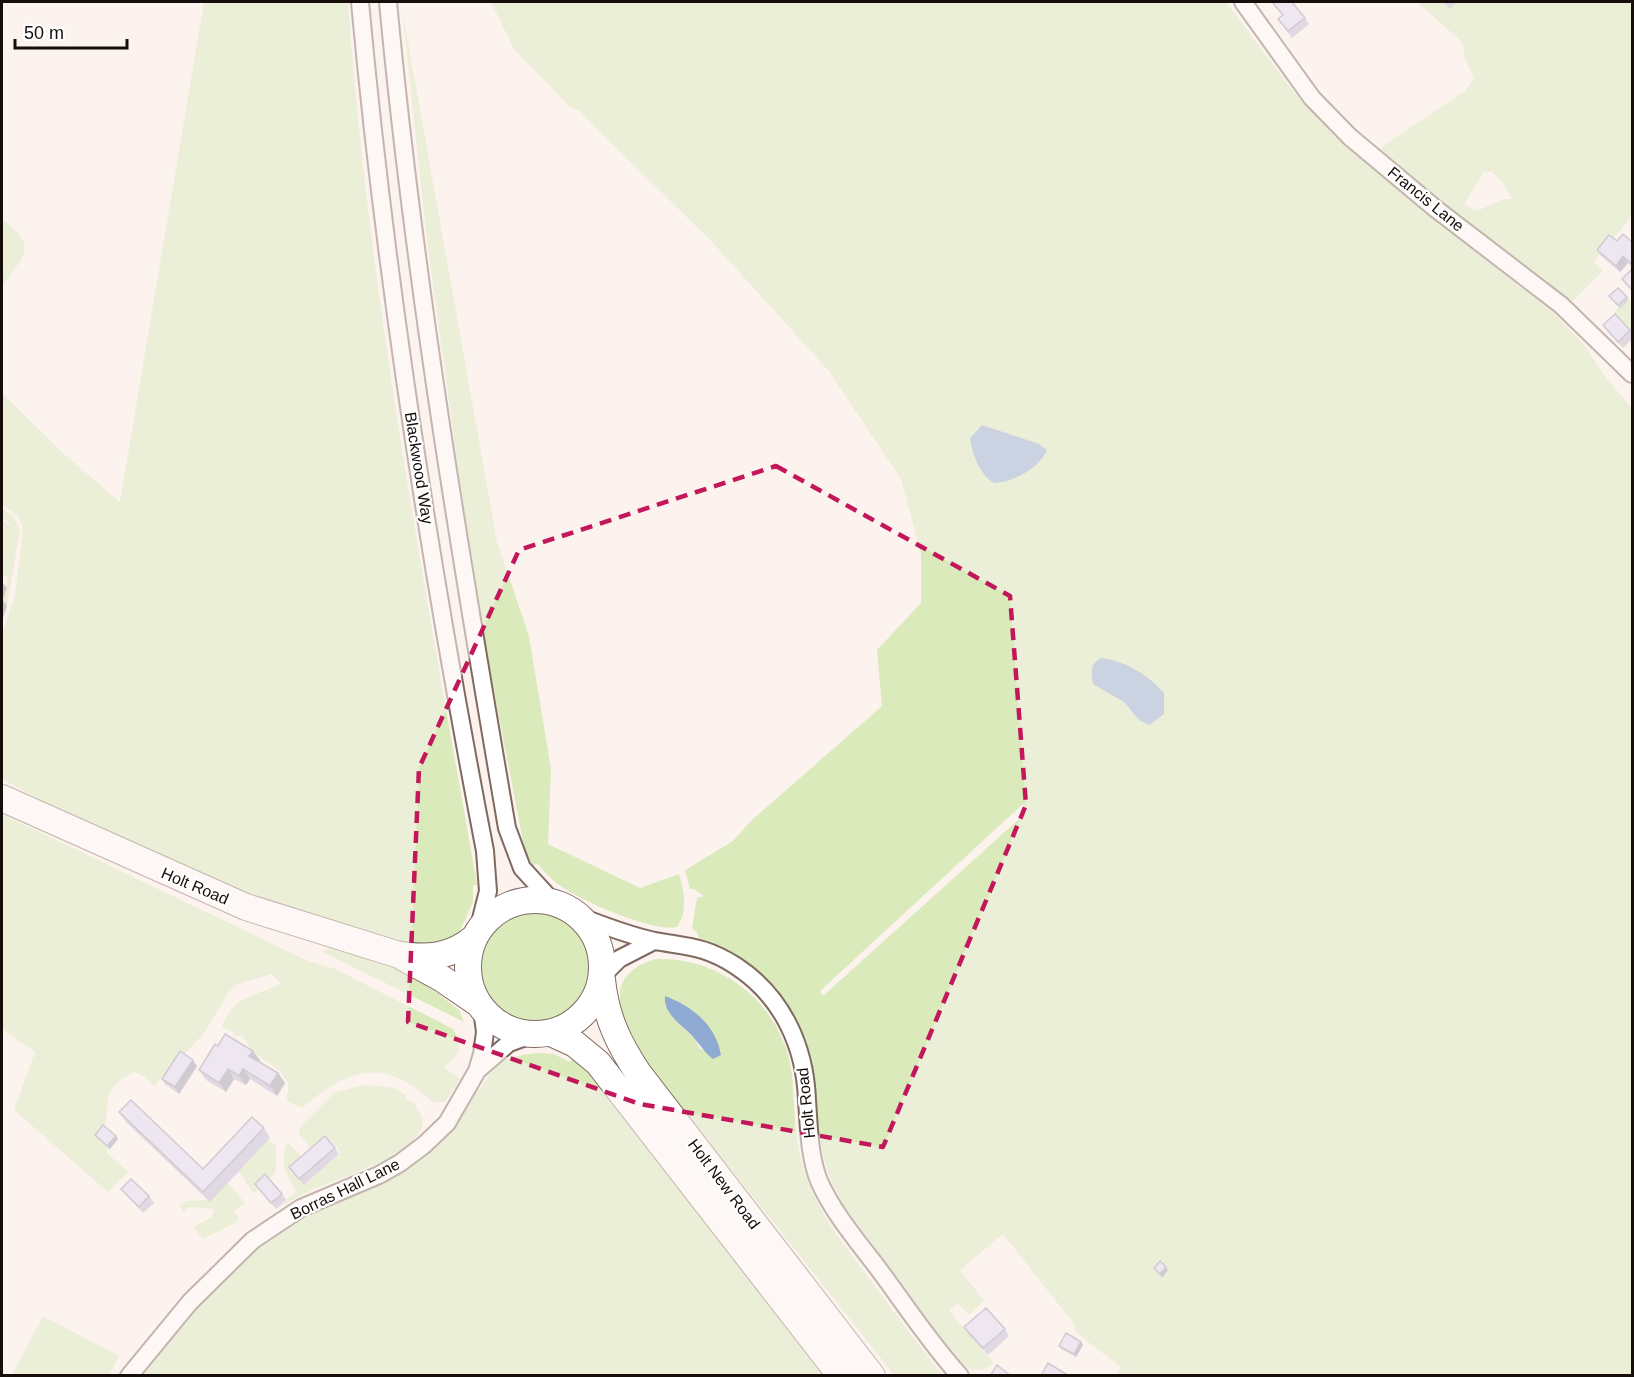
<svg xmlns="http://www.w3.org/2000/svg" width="1634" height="1377" font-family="Helvetica,sans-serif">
<rect width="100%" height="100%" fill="#fcf2ee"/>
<path fill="#daeabb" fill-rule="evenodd" d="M204,2H348C369,298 426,592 477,885H473V902L459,933L446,941L431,946L401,942L236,897L66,814L2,779V635L15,595L23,529L18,516L2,505V393L64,454L120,502Z
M491,2H1226L1297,96L1433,219L1554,313L1584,345L1607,379L1632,408V1375H1116L1121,1367L1075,1332L1074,1324L1003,1234L960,1270L984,1301L969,1315L958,1303L949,1311L994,1363C982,1371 975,1373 962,1365L844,1207L829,1176L817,1132L812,1060L797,1020L775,987L743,960L698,937V934L692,928L697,898L704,896L694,889H690L685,870L733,841L751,821L882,706L877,650L921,603V554L901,479L828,370L712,242L578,110L569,106L514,49ZM1023,804L1028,811L823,996L820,991Z
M1417,2H1632V216L1594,262L1603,271L1572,302L1565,301L1382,155L1380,150L1390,141L1465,91L1474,78L1465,59L1462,42ZM1484,172H1492L1502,181L1512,199H1504L1477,211L1464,204Z
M402,8L497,542L529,636L551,769L548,844L640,888L679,874C684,891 688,912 677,927C653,933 571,897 553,880C547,875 542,869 537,863L533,866L525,851L482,629L460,482L427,240Z
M2,219C40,248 23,256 2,286Z
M1629,300L1632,302V332L1614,312Z
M2,508L13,516L20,529L7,606L2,604L8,577L2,575V520L14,528L2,517Z
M2,814L306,960L335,969L453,1029C464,1046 460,1055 444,1067L460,1079L445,1102H433C383,1056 349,1068 302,1108L286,1101L289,1085L281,1072L250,1049L249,1045L242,1036H235L232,1031L222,1028C229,998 257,995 281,984L272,974L237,984L229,992L205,1032L154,1086L145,1077L134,1072C90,1094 120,1111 97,1138L110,1149L106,1152L128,1172L108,1192L14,1110L35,1052L2,1029Z
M479 967a57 57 0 1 1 114 0a57 57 0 1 1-114 0Z
M332,946L385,961L433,984L432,989L459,1010L464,1022L323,952Z
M656,959C715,957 768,994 787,1051C794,1073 793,1096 795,1119C796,1144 803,1171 813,1194C827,1224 848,1250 868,1277C893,1310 917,1343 942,1375H894L648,1064C626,1025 594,977 656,959ZM675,1021L721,1055L700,1049L695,1039Z
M538,1053L554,1054L569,1062L574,1059L586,1069L824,1375L138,1376C182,1319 243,1250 302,1212C322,1199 350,1197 371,1187C414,1167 444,1122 476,1087L480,1089C497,1060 505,1057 538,1053Z
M364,1085L394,1088L406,1095V1099C413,1101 415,1105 419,1111C444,1146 339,1178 317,1188C303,1193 289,1202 276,1209L297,1191C286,1178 279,1158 288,1142L307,1163L304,1185L341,1153L330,1139L314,1152L299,1134L300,1127L335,1092Z
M268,1140L276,1146V1172L253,1194L239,1170Z
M228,1183L245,1203L234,1211L239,1217L237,1222L203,1239L193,1227L212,1217L214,1209L189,1207L184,1213L179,1205L187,1201L208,1200Z
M43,1316L119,1356L109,1375L17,1376L13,1373Z"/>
<path fill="#90abd3" d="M982,425L1039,444L1047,450C1039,469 1013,482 994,483C980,475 972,454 970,438Z
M1102,658C1127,662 1147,674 1164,693V714L1149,725L1139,720L1124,702L1093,684C1091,672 1090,663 1102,658Z
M665,996C692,1006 716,1025 721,1055L713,1059C705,1053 701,1046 694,1038C684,1026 663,1015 665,996Z"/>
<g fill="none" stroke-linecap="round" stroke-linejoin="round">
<defs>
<path id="minor" d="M360,2C386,286 431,571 485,851L488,891L478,931
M388,2C414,279 460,553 507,828L522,868L554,903
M1243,2L1312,98L1350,137L1436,209L1561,305L1632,374
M581,917C605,926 630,936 655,941C688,947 705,946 736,966C782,996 805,1046 807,1100C809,1127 809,1155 819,1181C833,1213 859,1243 880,1271C906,1306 930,1343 960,1376
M602,976L619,959L654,941
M479,1069L509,1043L531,1035
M129,1376L190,1302L253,1240L301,1208L379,1175L400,1163L424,1145L447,1123L477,1071L482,1054L485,1032L482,1009"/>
<path id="highway" d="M2,798L246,907L396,954C426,959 451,958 475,937
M468 967a67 67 0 1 1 134 0a67 67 0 1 1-134 0Z
M404,958L441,978L479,1004
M602,980C606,1017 618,1043 639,1074L872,1376
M551,1033L575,1044L598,1063L841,1376"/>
</defs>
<use href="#minor" stroke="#7f6a60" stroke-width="20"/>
<use href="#highway" stroke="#7f6a60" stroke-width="28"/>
<use href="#minor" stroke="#fff" stroke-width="16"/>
<use href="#highway" stroke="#fff" stroke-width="26"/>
</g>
<path fill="#bebbd4" d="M1443,2H1456V3L1450,9Z
M1305,18L1309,24L1292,38L1278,19Z
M1617,241L1632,242V267L1628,263L1620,272L1601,256L1597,250Z
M1609,296L1627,297L1629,300L1620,309Z
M1603,325L1630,330L1632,333V339L1623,348L1608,332Z
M218,1046L260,1060L259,1062L278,1073L285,1083L277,1096L250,1079L246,1085L234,1079L226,1092L206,1080L199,1070Z
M197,1066L179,1094L166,1085L162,1079Z
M119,1112L203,1169L264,1128L270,1138L210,1202L126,1122Z
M335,1148L339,1154L304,1185L289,1167Z
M255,1184L282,1194L286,1200L276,1209Z
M121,1189L149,1196L154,1203L143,1213L126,1195Z
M964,1327L1005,1329L1009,1336L988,1355L968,1334Z
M1081,1342L1083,1345L1076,1357L1061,1349L1059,1346Z"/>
<path fill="#9b99ad" d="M1623,256L1628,263L1620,272L1616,266Z
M2,582L7,588L3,600L7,606L2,621Z
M253,1051L260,1060L256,1066L249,1056Z
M193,1060L197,1066L179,1094L175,1087Z
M228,1069L234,1079L226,1092L219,1083Z
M243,1069L250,1079L246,1085L239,1076Z
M278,1073L285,1083L277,1096L270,1086Z
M116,1136L118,1139L110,1149L107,1146Z
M1166,1267L1168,1270L1162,1278L1160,1274Z
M1081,1342L1083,1345L1076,1357L1074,1354Z"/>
<path fill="#dddaf7" stroke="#9b99ad" stroke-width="1.5" d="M1272,2H1292L1305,18L1288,31L1278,19L1283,15Z
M1623,234L1632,242V264L1623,256L1616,266L1597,250L1609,235L1617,241Z
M1632,269V290L1622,279Z
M1618,288L1627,297L1618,305L1609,296Z
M1615,314L1630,330L1618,342L1603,325Z
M225,1034L253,1051L249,1056L278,1073L270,1086L243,1069L239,1076L228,1069L219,1083L199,1070L215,1044L218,1046Z
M180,1051L193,1060L175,1087L162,1079Z
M131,1100L203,1169L252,1117L264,1128L203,1192L119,1112Z
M103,1125L116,1136L107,1146L95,1135Z
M325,1136L335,1148L299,1179L289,1167Z
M265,1174L282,1194L271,1203L255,1184Z
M131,1179L149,1196L139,1207L121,1189Z
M1160,1261L1166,1267L1160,1274L1154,1268Z
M986,1308L1005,1329L983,1348L964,1327Z
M1066,1333L1081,1342L1074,1354L1059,1346Z
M1048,1363L1069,1376H1041Z
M997,1365L1011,1376H990Z"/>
<path d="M0 0H1634V1377H0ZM776,466L1010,596L1026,805L883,1147L640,1104L408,1022L419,768L519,550Z" fill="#fcf2ee" fill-opacity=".55" fill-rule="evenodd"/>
<path fill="none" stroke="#c2185b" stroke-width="4.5" stroke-dasharray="12 8" stroke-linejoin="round" d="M776,466L1010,596L1026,805L883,1147L640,1104L408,1022L419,768L519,550Z"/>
<g text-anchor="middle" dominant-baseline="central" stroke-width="4.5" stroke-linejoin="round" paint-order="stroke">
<g font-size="16" fill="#160e0a" stroke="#fff">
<text transform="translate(1426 199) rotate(39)">Francis Lane</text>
<text transform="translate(419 468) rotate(81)">Blackwood Way</text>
<text transform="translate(195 886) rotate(23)">Holt Road</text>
<text transform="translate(806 1103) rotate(-96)">Holt Road</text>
<text transform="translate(724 1184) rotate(53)">Holt New Road</text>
<text transform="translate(345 1189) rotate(-26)">Borras Hall Lane</text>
</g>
</g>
<rect width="1634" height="1377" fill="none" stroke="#160e0a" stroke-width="6"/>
<path d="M15 39v9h112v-9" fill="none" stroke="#160e0a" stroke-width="3"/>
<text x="24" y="39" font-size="18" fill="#160e0a" stroke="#ffffff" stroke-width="4.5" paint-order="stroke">50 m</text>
</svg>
